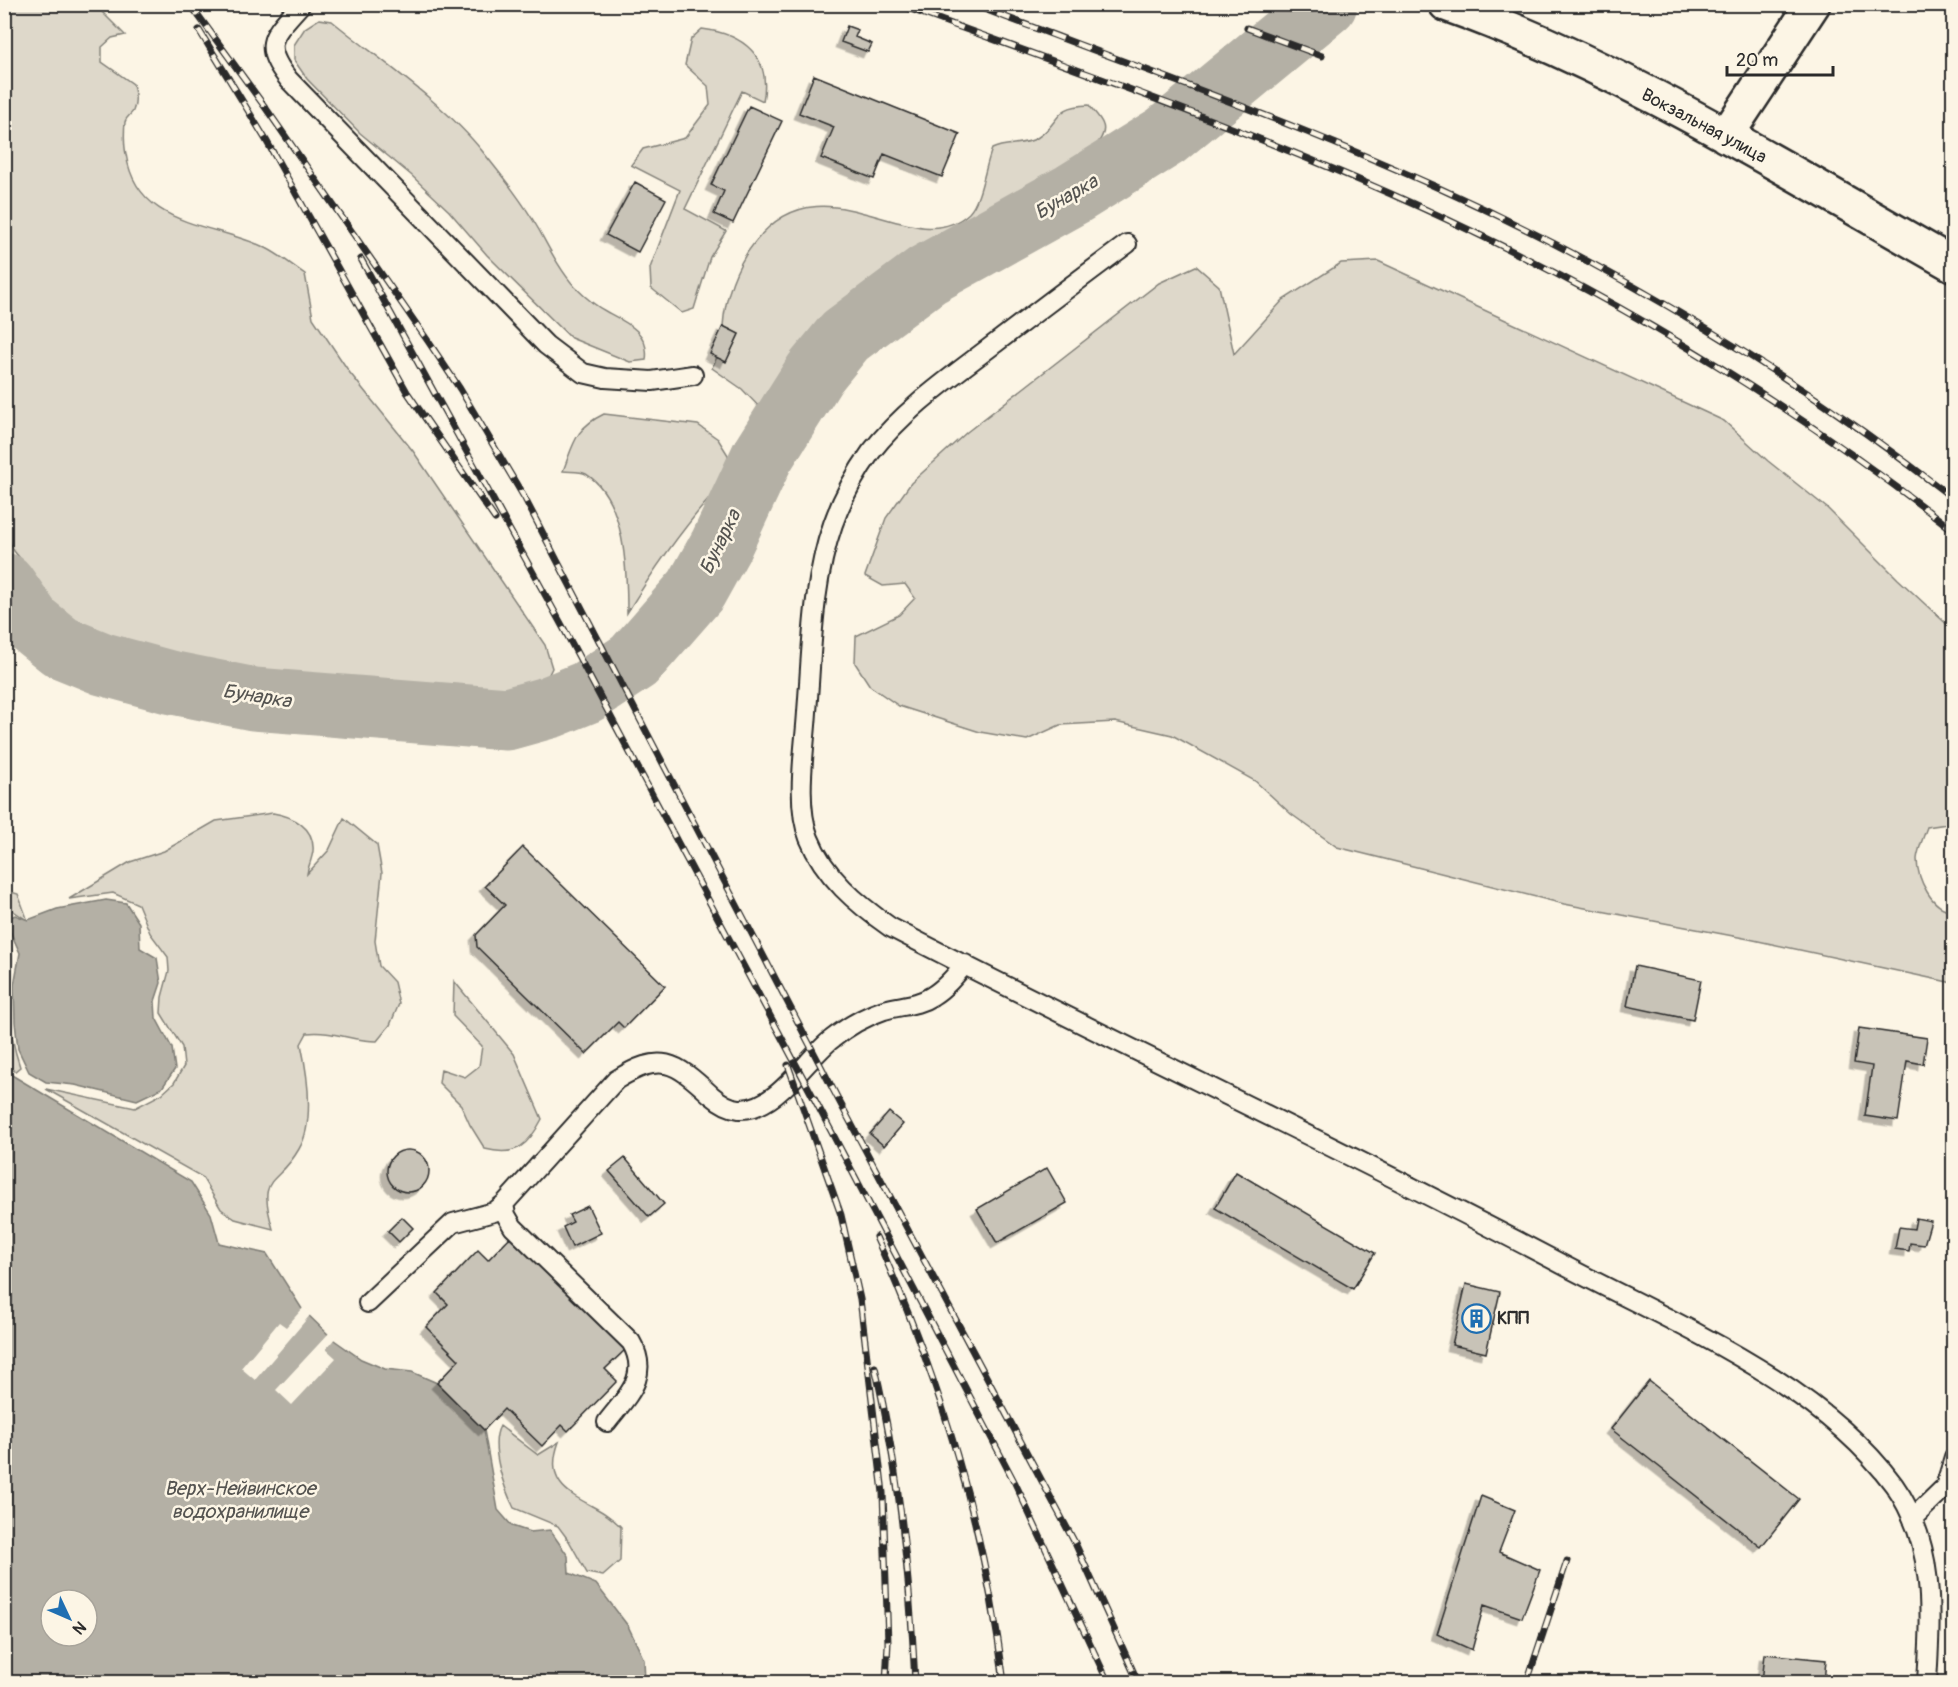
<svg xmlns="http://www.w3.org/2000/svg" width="1958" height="1687" font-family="Pangolin,sans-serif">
<defs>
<filter id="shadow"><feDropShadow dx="-5.5" dy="5.5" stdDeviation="0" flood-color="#0004"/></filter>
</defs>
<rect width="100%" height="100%" fill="#fcf5e5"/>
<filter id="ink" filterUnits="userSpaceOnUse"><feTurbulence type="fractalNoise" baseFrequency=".0167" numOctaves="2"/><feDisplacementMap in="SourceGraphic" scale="12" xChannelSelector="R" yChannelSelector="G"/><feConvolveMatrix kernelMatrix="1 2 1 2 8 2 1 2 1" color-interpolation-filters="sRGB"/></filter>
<g filter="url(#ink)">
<path fill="#ded8ca" stroke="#84827a" stroke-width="1.5" d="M5,4L95,5L125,35L112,38L102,47V62L133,84C135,93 137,102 133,111C131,115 126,117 125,122C124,131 124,146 126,154C137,228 212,222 266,248C280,255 292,265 305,274L313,318L350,373L413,451L545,645L552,668L545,682L527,689L416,686L252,672L139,646L89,630L39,596L28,568L14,551L5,532Z
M319,19L332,21C380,60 445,104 483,152C503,177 523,202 539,230C550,250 560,270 575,287C585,297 595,306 607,312C628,323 650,333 646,360L630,362L571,338L487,255L449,211L411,175L360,133L307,79L294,60V45L305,28Z
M702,29C743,34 772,56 763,101L742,91L685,209L726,231L710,257L694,309L682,313L651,288L650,268L680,190L631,165L643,149L685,138L710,105L708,86L685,65L691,39Z
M1089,105C1093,111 1101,118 1103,125C1109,142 1074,165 1062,173C989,217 907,257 844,315C829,328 813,346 801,362C789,378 783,403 762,410L742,389L712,368L717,357L726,361L739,334L723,326C725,297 736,265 755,242C824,153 914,265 969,213C981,201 985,166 992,149C1006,142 1024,146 1037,138C1062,122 1052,106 1089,105Z
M1378,261L1724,421L1768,461L1827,508L1898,579L1953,630V823L1927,827C1924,836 1918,849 1917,859C1917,878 1932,911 1953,910V983L1749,939L1564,904L1337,847L1291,814L1255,781L1172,735L1115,722L1060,725L1027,740L980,732L899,706L870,686L855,663L856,636L899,615L915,598L905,584L883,586L865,576L886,518L911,483L967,432L1159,283L1196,266L1219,286L1234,354L1283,300L1341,263Z
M604,414L698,425L718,439L728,455L730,476C690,517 657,564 627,613C627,572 626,499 586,474C580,471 569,472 563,471C574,443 575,428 604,414Z
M273,813C292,816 315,827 313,851C312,859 308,867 307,874L329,850L344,818L377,845L382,873L375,941L379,966L394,982L399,1004L390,1025L377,1041C352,1041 332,1030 307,1033L301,1044C307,1072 315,1122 299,1149C277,1188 256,1172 273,1229L235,1219L221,1209L202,1177L46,1089L135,1108L162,1094L174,1083L184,1066L182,1047L161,1013L162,997L169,971L168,957L150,933L138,904L113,893L69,899L130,862L164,851L216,821Z
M11,892L18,894L28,921L12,910L5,915L4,894Z
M5,936C19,955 8,973 8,994C8,1019 12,1043 20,1067L15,1071L5,1066Z
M454,981L514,1054L542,1119C528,1146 516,1157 485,1149L470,1125L461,1105L439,1083L441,1069L465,1077L479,1066L482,1046L453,1016Z
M500,1426L538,1455L559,1442C538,1499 595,1497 621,1527L620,1561L603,1576L587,1573L569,1541L558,1526L514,1508C504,1488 489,1446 500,1426Z"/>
<path fill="#b4b0a5" stroke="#7d7b74" stroke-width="1.5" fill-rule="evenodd" d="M106,900L126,903L139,923L140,948L157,958L161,983L155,1001L156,1018L172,1048L175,1069L162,1088L137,1100L75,1085L46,1082L29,1072L18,1049L15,1022L14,985L20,953L5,920L15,915L28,920L57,909Z
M5,1071L191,1182L211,1214L219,1243L267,1254L302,1309L334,1340L361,1359L385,1369L412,1372L437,1383L484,1430L498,1510L512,1526L530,1532L550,1530L568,1556L569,1573L596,1584L628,1626L644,1660L645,1682H5ZM51,1600H87V1636H51Z"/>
<path fill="#fcf5e5" d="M304,1307L311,1314L255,1380L241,1368L279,1322L286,1327Z
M330,1332L336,1337L326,1349L336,1358L292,1405L276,1390Z"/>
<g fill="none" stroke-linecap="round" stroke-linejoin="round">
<path stroke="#b4b0a5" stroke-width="63" d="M4,584L31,623L61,647L103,664L169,682L254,699L507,719L550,707L587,692L634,661L696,590L721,545L762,457L815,373L845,336L927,275L1073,194L1166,136L1326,4"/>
</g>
<path fill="#c8c3b7" stroke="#2b2b2b" stroke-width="1.5" filter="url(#shadow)" d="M847,26L858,30L855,37L872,44L868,52L841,42Z
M814,75L960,134L942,177L884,154L874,179L821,158L834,127L799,113Z
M749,106L782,121L733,223L714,214L724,191L711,185Z
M635,182L666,199L638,252L606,235Z
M723,326L739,334L726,362L710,354Z
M523,847L665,986L624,1028L618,1022L586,1054L477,947L476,935L505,905L485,886Z
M1635,966L1701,980L1693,1020L1627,1006Z
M1859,1028L1927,1038L1923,1064L1907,1061L1898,1121L1865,1116L1872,1066L1854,1063Z
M889,1112L903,1124L884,1146L870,1134Z
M387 1171a21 21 0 1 1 42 0a21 21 0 1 1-42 0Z
M625,1158L664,1204L649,1217L609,1171Z
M1047,1168L1067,1203L997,1243L977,1209Z
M1236,1172L1375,1253L1353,1289L1215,1208Z
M588,1206L601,1233L572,1247L563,1227L573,1222L569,1215Z
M402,1217L413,1228L399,1242L388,1231Z
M1916,1218L1931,1221L1924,1245L1910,1243L1909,1251L1895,1249L1899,1227L1914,1229Z
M511,1236L626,1349L605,1369L617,1381L568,1431L562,1425L542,1446L504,1409L484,1430L437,1383L459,1360L426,1327L448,1304L437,1293L478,1250L488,1260Z
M1466,1284L1500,1292L1486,1353L1452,1345Z
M1649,1381L1799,1499L1761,1547L1611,1429Z
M1481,1496L1515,1510L1499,1552L1540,1570L1522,1618L1484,1605L1472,1650L1437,1634Z
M1765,1654L1826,1660L1824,1682H1762Z"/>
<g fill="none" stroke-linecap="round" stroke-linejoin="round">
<defs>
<path id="lane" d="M301,4C273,36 260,43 289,80L546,345L583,373L605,378L652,381L693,375
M1127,244C1081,278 1035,313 989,348C947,380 904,410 871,452C855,474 842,499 833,524C812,584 812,649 807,712C805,748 795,803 809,838C824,876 857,904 890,927C1114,1043 1344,1149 1567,1267C1677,1325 1818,1382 1894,1485C1936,1544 1931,1614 1927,1682
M504,1204L506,1215L513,1227L631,1342C651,1376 627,1396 607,1422
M368,1303L453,1223L494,1212L504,1204L616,1080C661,1052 674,1061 711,1095C718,1101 729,1108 739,1109C776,1111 806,1059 832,1039C847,1027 866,1016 884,1010C901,1005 917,1006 932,996C945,988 955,976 965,964
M1913,1518L1945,1487L1954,1458"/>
<path id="street" d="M1446,4C1625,68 1789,172 1954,265
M1726,136L1813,4"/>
</defs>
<use href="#lane" stroke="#2b2b2b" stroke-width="22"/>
<use href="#street" stroke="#2b2b2b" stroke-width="38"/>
<use href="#lane" stroke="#fcf5e5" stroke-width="18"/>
<use href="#street" stroke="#fcf5e5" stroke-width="33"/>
<defs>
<path id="rail" d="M190,4L265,107L428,341L460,389L524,497L837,1097L1075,1543L1138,1682
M897,4C1100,79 1307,149 1500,245C1660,324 1814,421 1954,531
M971,4C1129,64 1288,120 1441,189C1617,268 1802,380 1954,499
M1247,28L1322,56
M199,30L266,140L407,392L495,519
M361,259L564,629L817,1104L1015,1483L1108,1682
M788,1065L841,1215L860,1299L883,1493L888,1643L886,1682
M876,1237C941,1382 984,1524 1004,1682
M875,1367C899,1471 910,1576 915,1682
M1527,1682L1567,1561"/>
</defs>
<use href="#rail" stroke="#2b2b2b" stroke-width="7"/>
<use href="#rail" stroke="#fcf5e5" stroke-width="4.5" stroke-dasharray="14" stroke-linecap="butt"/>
</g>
</g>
<defs>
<symbol id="building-ring" viewBox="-11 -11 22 22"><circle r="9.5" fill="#fcf5e5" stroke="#1f6fb2" stroke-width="1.5"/><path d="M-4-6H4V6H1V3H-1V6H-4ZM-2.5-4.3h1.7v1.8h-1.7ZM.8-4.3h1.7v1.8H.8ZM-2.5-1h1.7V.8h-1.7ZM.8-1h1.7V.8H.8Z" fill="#1f6fb2"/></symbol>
</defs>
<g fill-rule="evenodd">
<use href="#building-ring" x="1460" y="1302" width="33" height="33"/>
</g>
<g text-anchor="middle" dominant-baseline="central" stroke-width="5" stroke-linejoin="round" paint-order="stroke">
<g font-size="18" fill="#2b2b2b" stroke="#fcf5e5">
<text transform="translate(1704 126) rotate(28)">Вокзальная улица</text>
</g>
<g font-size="18" font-weight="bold" fill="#2b2b2b" stroke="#fcf5e5" text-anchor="start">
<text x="1497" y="1318">КПП</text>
</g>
<g font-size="20" font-style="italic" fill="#545350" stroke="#fcf5e5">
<text transform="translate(1066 197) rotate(-30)">Бунарка</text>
<text transform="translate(720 542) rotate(-64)">Бунарка</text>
<text transform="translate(257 696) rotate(9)">Бунарка</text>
<text x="240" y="1488">Верх-Нейвинское<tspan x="240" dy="23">водохранилище</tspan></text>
</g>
</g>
<rect width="1958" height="1687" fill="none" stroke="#fcf5e5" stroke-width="24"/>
<rect x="12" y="12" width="1934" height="1663" fill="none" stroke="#2b2b2b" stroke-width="2" filter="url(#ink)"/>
<g transform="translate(69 1618) rotate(134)"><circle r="28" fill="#fcf5e5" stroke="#a8a49b" stroke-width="1.5"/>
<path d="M0-4.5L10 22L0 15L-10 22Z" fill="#1f6fb2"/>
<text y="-9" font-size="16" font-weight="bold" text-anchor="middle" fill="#2b2b2b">N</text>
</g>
<path d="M1727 66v9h106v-9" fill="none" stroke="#2b2b2b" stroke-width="3"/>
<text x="1736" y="66" font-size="18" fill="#2b2b2b" stroke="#fcf5e5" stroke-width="4.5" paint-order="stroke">20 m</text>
</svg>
